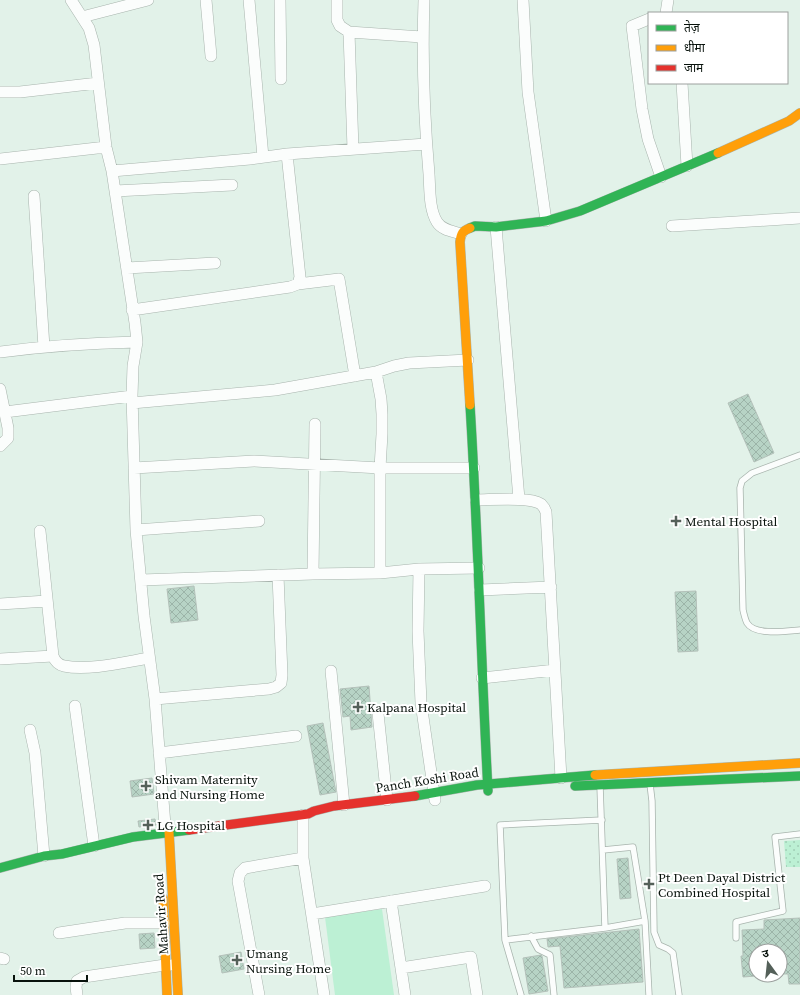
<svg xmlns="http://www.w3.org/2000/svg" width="800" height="995" font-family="'Source Serif 4','Noto Sans Devanagari',serif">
<defs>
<pattern id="grass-dots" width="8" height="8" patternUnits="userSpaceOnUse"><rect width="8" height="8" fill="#bcf0d4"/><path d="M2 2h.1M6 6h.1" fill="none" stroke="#a0cdb5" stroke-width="1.8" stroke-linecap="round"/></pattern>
<pattern id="building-cross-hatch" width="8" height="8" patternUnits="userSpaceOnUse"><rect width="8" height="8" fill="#b7d3c5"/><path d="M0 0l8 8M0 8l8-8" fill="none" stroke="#9cb4a8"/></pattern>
</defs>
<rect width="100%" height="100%" fill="#e2f2e9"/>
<path fill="url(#grass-dots)" d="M800,840V867H786L784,841Z"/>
<path fill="#bcf0d4" d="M382,909L394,995H335L325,917Z"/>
<path fill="url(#building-cross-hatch)" stroke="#b4c1ba" d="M748,394L774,453L754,462L728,403Z
M194,586L198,620L171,623L167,589Z
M696,591L698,651L678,652L675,592Z
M369,686L372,727L351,730L350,716L343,717L340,689Z
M323,723L336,792L320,795L307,726Z
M152,778L154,794L132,797L130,781Z
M155,819L156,825L139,827L138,821Z
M628,858L631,898L620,899L617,859Z
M800,918V984H789L788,974H780V947H756V976L743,977L741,956H743L742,930L764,929V920Z
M639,929L643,982L564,988L560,946L548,947L547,939Z
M154,933L155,948L140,949L139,934Z
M241,952L244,969L222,973L219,956Z
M541,955L542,956L548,991L529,994L523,958Z"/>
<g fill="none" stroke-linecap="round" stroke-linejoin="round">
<defs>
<path id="lane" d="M800,455L752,473L742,481L740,488L743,610C744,614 745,619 747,623C755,636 787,631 800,630
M650,784L652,801L654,932L659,945L668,949L673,953L679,995
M603,850L633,847L645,921L649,995
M605,928L645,921
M531,936L538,949L550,955L554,995
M736,938V922L783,911L775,837L800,834
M505,940L605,928L600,786
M521,995L505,940L500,825L602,820"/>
<path id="street" d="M71,0L89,28L94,45L106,147L112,171L135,323L137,342L133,366L132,396L136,530L144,616L155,699L165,825L169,832
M206,0L211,56
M249,0L263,157
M280,0L281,79
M337,0V20L340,26L349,32L422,37
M424,0C422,58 424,116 429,174C430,189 429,209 437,222C442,230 452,231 461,234
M523,0L528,92L546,221
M666,13L668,0
M82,17L148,0
M649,19L632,26L642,109L648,139L661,177
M349,32L353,149
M682,83L687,166
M0,92H20L98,83
M0,159L106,147
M112,171L250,159L287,154L426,144
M115,191L232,185
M34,196L44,347
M672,226L800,218
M496,227L519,499
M127,268L215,263
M298,284L339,279L355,376
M132,310L290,287L298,284L300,277L287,154
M0,352C46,346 91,343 137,342
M376,372L381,399L382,414V434L380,468V573
M0,389L8,428V438L0,446
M132,403L275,390L376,372L394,366L409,363L468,360
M5,412L132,396
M134,468L254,461L380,468H474
M476,500C491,500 529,496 541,504C543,506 545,509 546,512L561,778
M136,530L259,521
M40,531L53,656C55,661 59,665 64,666C88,671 125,662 149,658
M419,569L418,631L421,703L435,800
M313,574L315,424
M141,580L313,574L380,573L419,569L479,568
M480,590L551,587
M0,604L47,601
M0,659L53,656
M331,671L344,805
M482,678L555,670
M155,699L269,689L276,687L281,683L282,675L278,575
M75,706L94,846
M378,713L387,800
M30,730L35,753L44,856
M159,753L296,736
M303,815V858L324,995
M391,901L405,995
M312,914L485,886
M59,933L125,923H164
M0,958L4,959
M401,968L471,957L477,995
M77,995L76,987L77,981L84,977L165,965H173
M259,995L238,881L240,873L245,868L303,858"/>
<path id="fast" d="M470,228L475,226L496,227L546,221L580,211L718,153
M470,405C478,534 481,662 488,791
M575,786L800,776
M415,796L477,785L595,775
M0,868L44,856L62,854L133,837L189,830"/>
<path id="slow" d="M718,153L789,121L800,113
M470,228C462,231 461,234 460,242L470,405
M595,775L800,763
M169,832L178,995
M163,898L167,995"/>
<path id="jam" d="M189,830L308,814L314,811L334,806L415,796"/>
</defs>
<use href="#lane" stroke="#a8b4ad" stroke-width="7"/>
<use href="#street" stroke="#a8b4ad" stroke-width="12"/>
<use href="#fast" stroke="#a8b4ad" stroke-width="10"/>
<use href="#slow" stroke="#a8b4ad" stroke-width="10"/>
<use href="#jam" stroke="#a8b4ad" stroke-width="10"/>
<use href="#lane" stroke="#fbfdfc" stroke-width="5.5"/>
<use href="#street" stroke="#fbfdfc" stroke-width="11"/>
<use href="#fast" stroke="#30b455" stroke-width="9"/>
<use href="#slow" stroke="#ff9f0a" stroke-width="9"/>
<use href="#jam" stroke="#e5322d" stroke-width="9"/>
</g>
<g fill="#546059" stroke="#fff" stroke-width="1.5">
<path d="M674 515h4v4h4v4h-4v4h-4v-4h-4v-4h4z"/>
<path d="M356 701h4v4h4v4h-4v4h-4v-4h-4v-4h4z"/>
<path d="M144 780h4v4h4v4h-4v4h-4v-4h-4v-4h4z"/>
<path d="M146 819h4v4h4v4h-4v4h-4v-4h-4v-4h4z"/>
<path d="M647 878h4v4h4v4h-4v4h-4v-4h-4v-4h4z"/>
<path d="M235 954h4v4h4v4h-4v4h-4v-4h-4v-4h4z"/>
</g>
<g text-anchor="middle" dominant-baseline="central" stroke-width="4" stroke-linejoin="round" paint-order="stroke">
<g font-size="13" fill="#08120c" stroke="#fff" text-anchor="start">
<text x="685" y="521">Mental Hospital</text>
<text x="367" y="707">Kalpana Hospital</text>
<text x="155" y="779">Shivam Maternity<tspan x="155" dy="15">and Nursing Home</tspan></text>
<text x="157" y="825">LG Hospital</text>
<text x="658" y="877">Pt Deen Dayal District<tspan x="658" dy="15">Combined Hospital</tspan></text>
<text x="246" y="953">Umang<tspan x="246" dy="15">Nursing Home</tspan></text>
</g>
<g font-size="13" fill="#08120c" stroke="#fff">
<text transform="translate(427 780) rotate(-9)">Panch Koshi Road</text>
<text transform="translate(161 914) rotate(-94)">Mahavir Road</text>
</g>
</g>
<rect x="648" y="12" width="140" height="72" fill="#ffffff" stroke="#9ca09e"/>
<rect x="656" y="25" width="20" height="6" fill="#30b455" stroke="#9ca09e"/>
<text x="684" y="32" font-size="12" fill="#08120c">तेज़</text>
<rect x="656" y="45" width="20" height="6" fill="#ff9f0a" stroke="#9ca09e"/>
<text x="684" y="52" font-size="12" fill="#08120c">धीमा</text>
<rect x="656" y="65" width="20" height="6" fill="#e5322d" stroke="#9ca09e"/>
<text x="684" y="72" font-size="12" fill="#08120c">जाम</text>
<g transform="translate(768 963) rotate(345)"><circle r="19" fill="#ffffff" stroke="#9ca09e"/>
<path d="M0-3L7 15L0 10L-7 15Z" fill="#546059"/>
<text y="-6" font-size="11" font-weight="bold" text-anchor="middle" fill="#08120c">उ</text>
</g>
<path d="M14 975v6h73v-6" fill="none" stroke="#08120c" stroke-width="2"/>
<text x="20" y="975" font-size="12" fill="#08120c" stroke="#ffffff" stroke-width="3" paint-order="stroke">50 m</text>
</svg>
